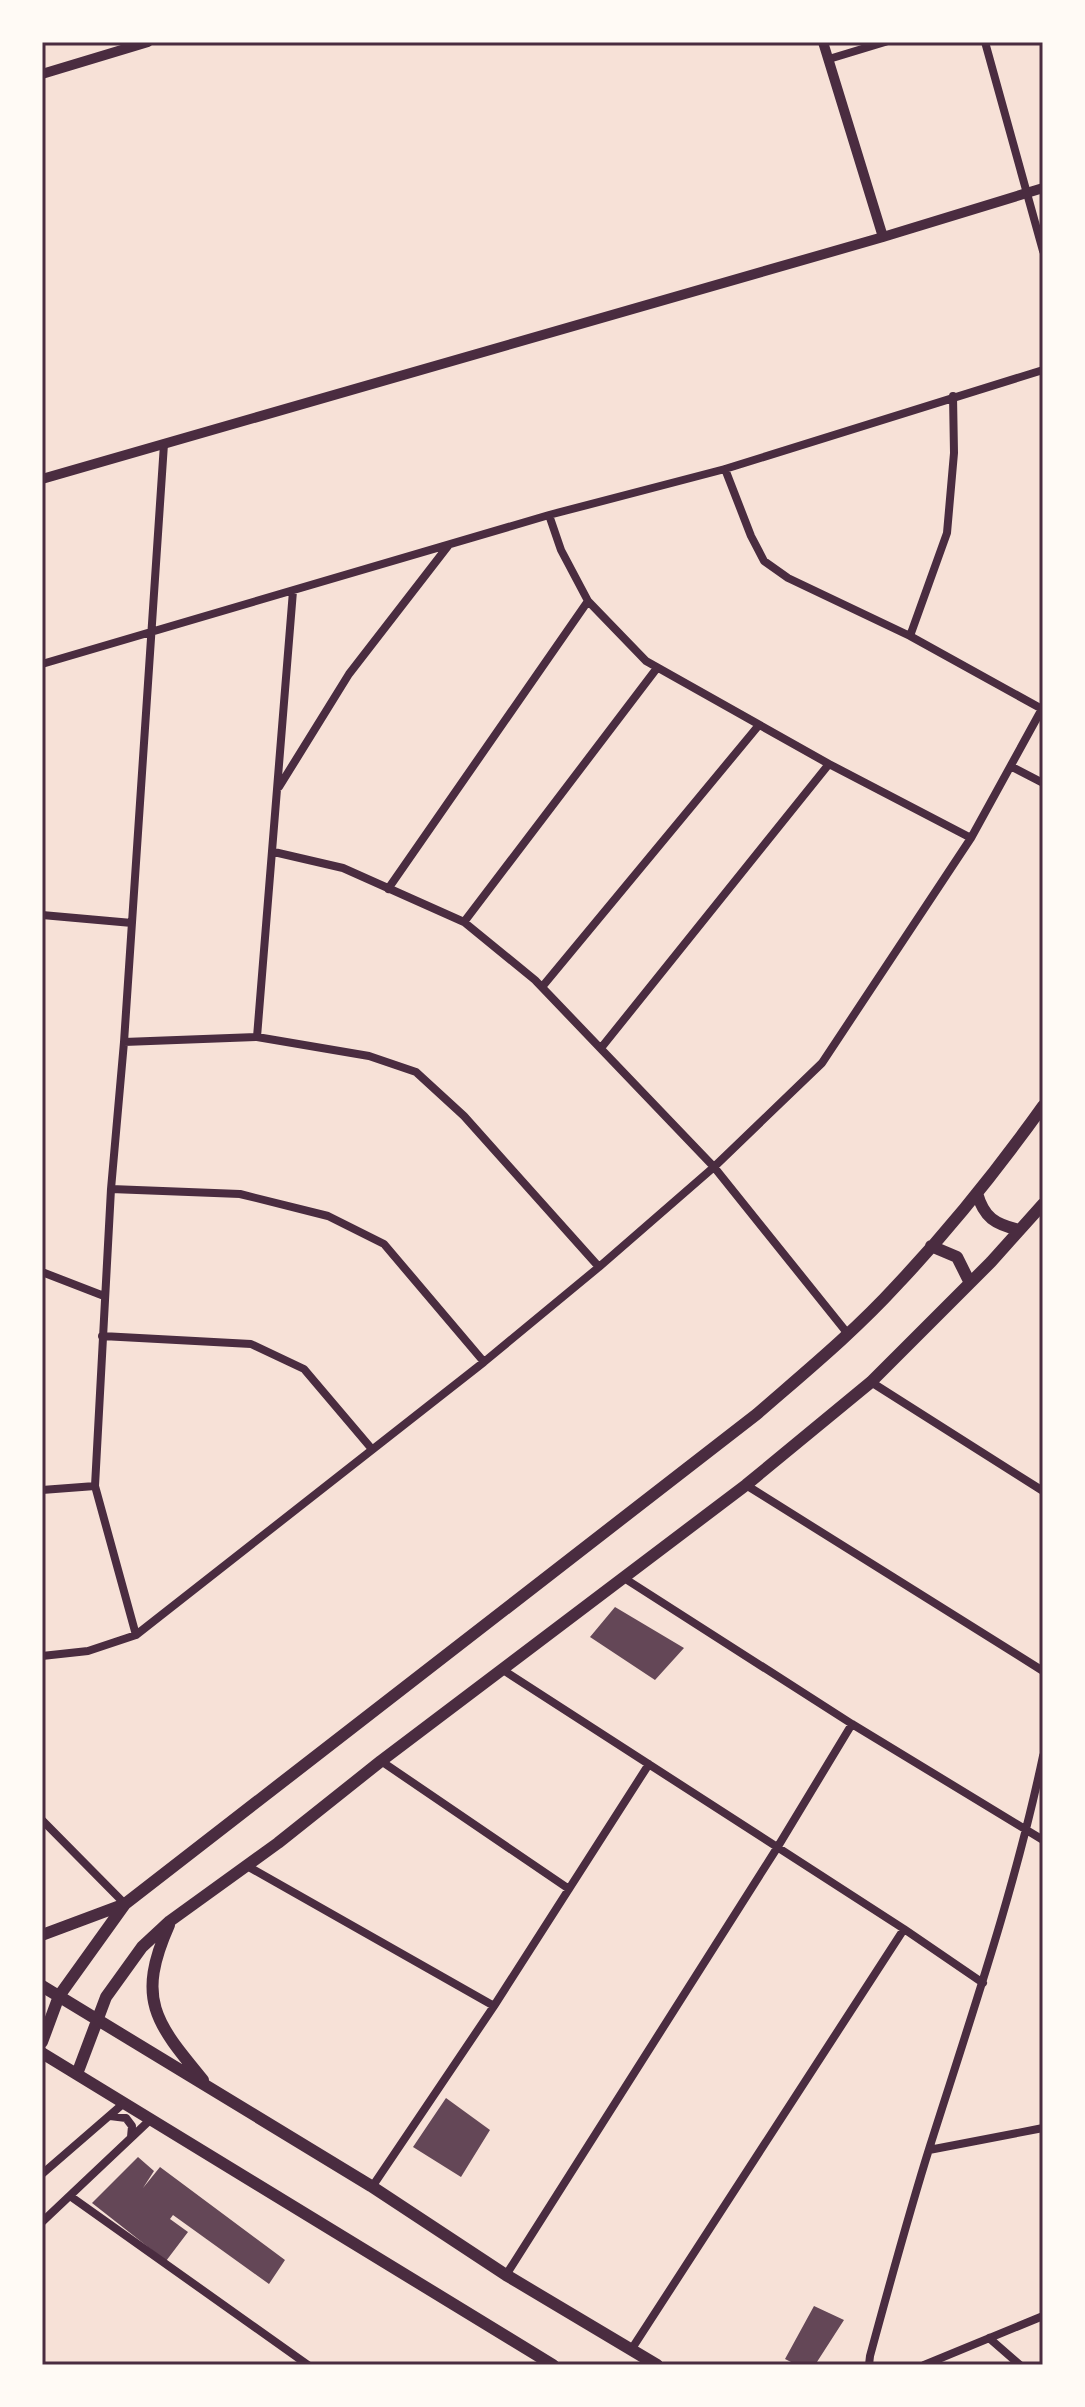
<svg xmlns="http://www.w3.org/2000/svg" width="1085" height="2407" font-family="'PT Serif',serif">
<rect width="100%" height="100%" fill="#f7e1d7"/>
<path fill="#644757" d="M615,1607L684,1648L655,1680L590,1637Z
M446,2098L490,2130L461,2177L413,2147Z
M138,2157L154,2171L143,2188L160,2167L285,2260L269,2284L173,2215L170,2219L188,2232L166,2261L92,2203Z
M814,2306L844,2320L815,2365H797L785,2359Z"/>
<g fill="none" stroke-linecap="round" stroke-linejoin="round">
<path stroke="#4a2c40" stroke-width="8" d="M985,42L1043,251
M829,59L885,42
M725,469L751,536L764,561L788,578L910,636L1042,709
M549,515L561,550L588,601L646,661L829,764L971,838
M910,636L947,533L954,453L953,396
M42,664L549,515L725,469L1043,370
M1012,767L1043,783
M279,787L349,674L448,546
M274,852L343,868L464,922L535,980L714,1167L848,1334
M388,889L588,601
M42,915L132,923
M464,922L657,668
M542,987L759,725
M257,1037L293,591
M124,1042L257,1037L369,1056L416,1072L464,1116L599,1267
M601,1048L829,764
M111,1189L240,1194L328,1216L384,1244L484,1362
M42,1272L104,1296
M102,1336L251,1344L304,1369L371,1448
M871,1382L1043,1491
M746,1485L1043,1671
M42,1490L95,1486
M624,1578L852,1724L1043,1840
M136,1635L95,1486L111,1189L124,1042L164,444
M42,1656L88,1651L136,1635L484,1362L599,1267L714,1167L822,1063L971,838L1043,707
M503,1670L904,1929L983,1983
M381,1761L569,1889
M42,1820L125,1904
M247,1866L494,2006
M110,2116L126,2118L132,2126L131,2137
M929,2150L1043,2128
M42,2174L124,2103
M372,2187L494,2006L649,1764
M70,2196L308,2365
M42,2222L151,2119
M506,2275L777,1848L852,1724
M989,2338L1020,2365
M631,2350L904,1929
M869,2365L870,2356C889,2286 908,2216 930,2146C971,2017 1015,1889 1043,1756
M924,2365L1043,2316"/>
<path stroke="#4a2c40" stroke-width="10" d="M823,42L883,237
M42,74L148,42
M42,479L883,237L1043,188"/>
<path stroke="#4a2c40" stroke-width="12" d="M977,1193C984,1218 995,1224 1019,1230
M931,1246L957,1257L970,1283
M169,1925C136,1999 155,2022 203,2080
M42,1935L125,1904
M42,1986L371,2186L506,2275L657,2365
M42,2042L59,1996L125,1904L757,1414C804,1373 854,1332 896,1286C949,1230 998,1169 1043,1106
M42,2053L553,2365
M77,2074L106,1997L142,1947L170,1921L278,1843L381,1761L746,1485L871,1382L991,1262L1043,1204"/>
</g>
<rect width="1085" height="2407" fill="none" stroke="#fffaf5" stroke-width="88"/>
<rect x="44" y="44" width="997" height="2319" fill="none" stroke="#4a2c40" stroke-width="3"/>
</svg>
